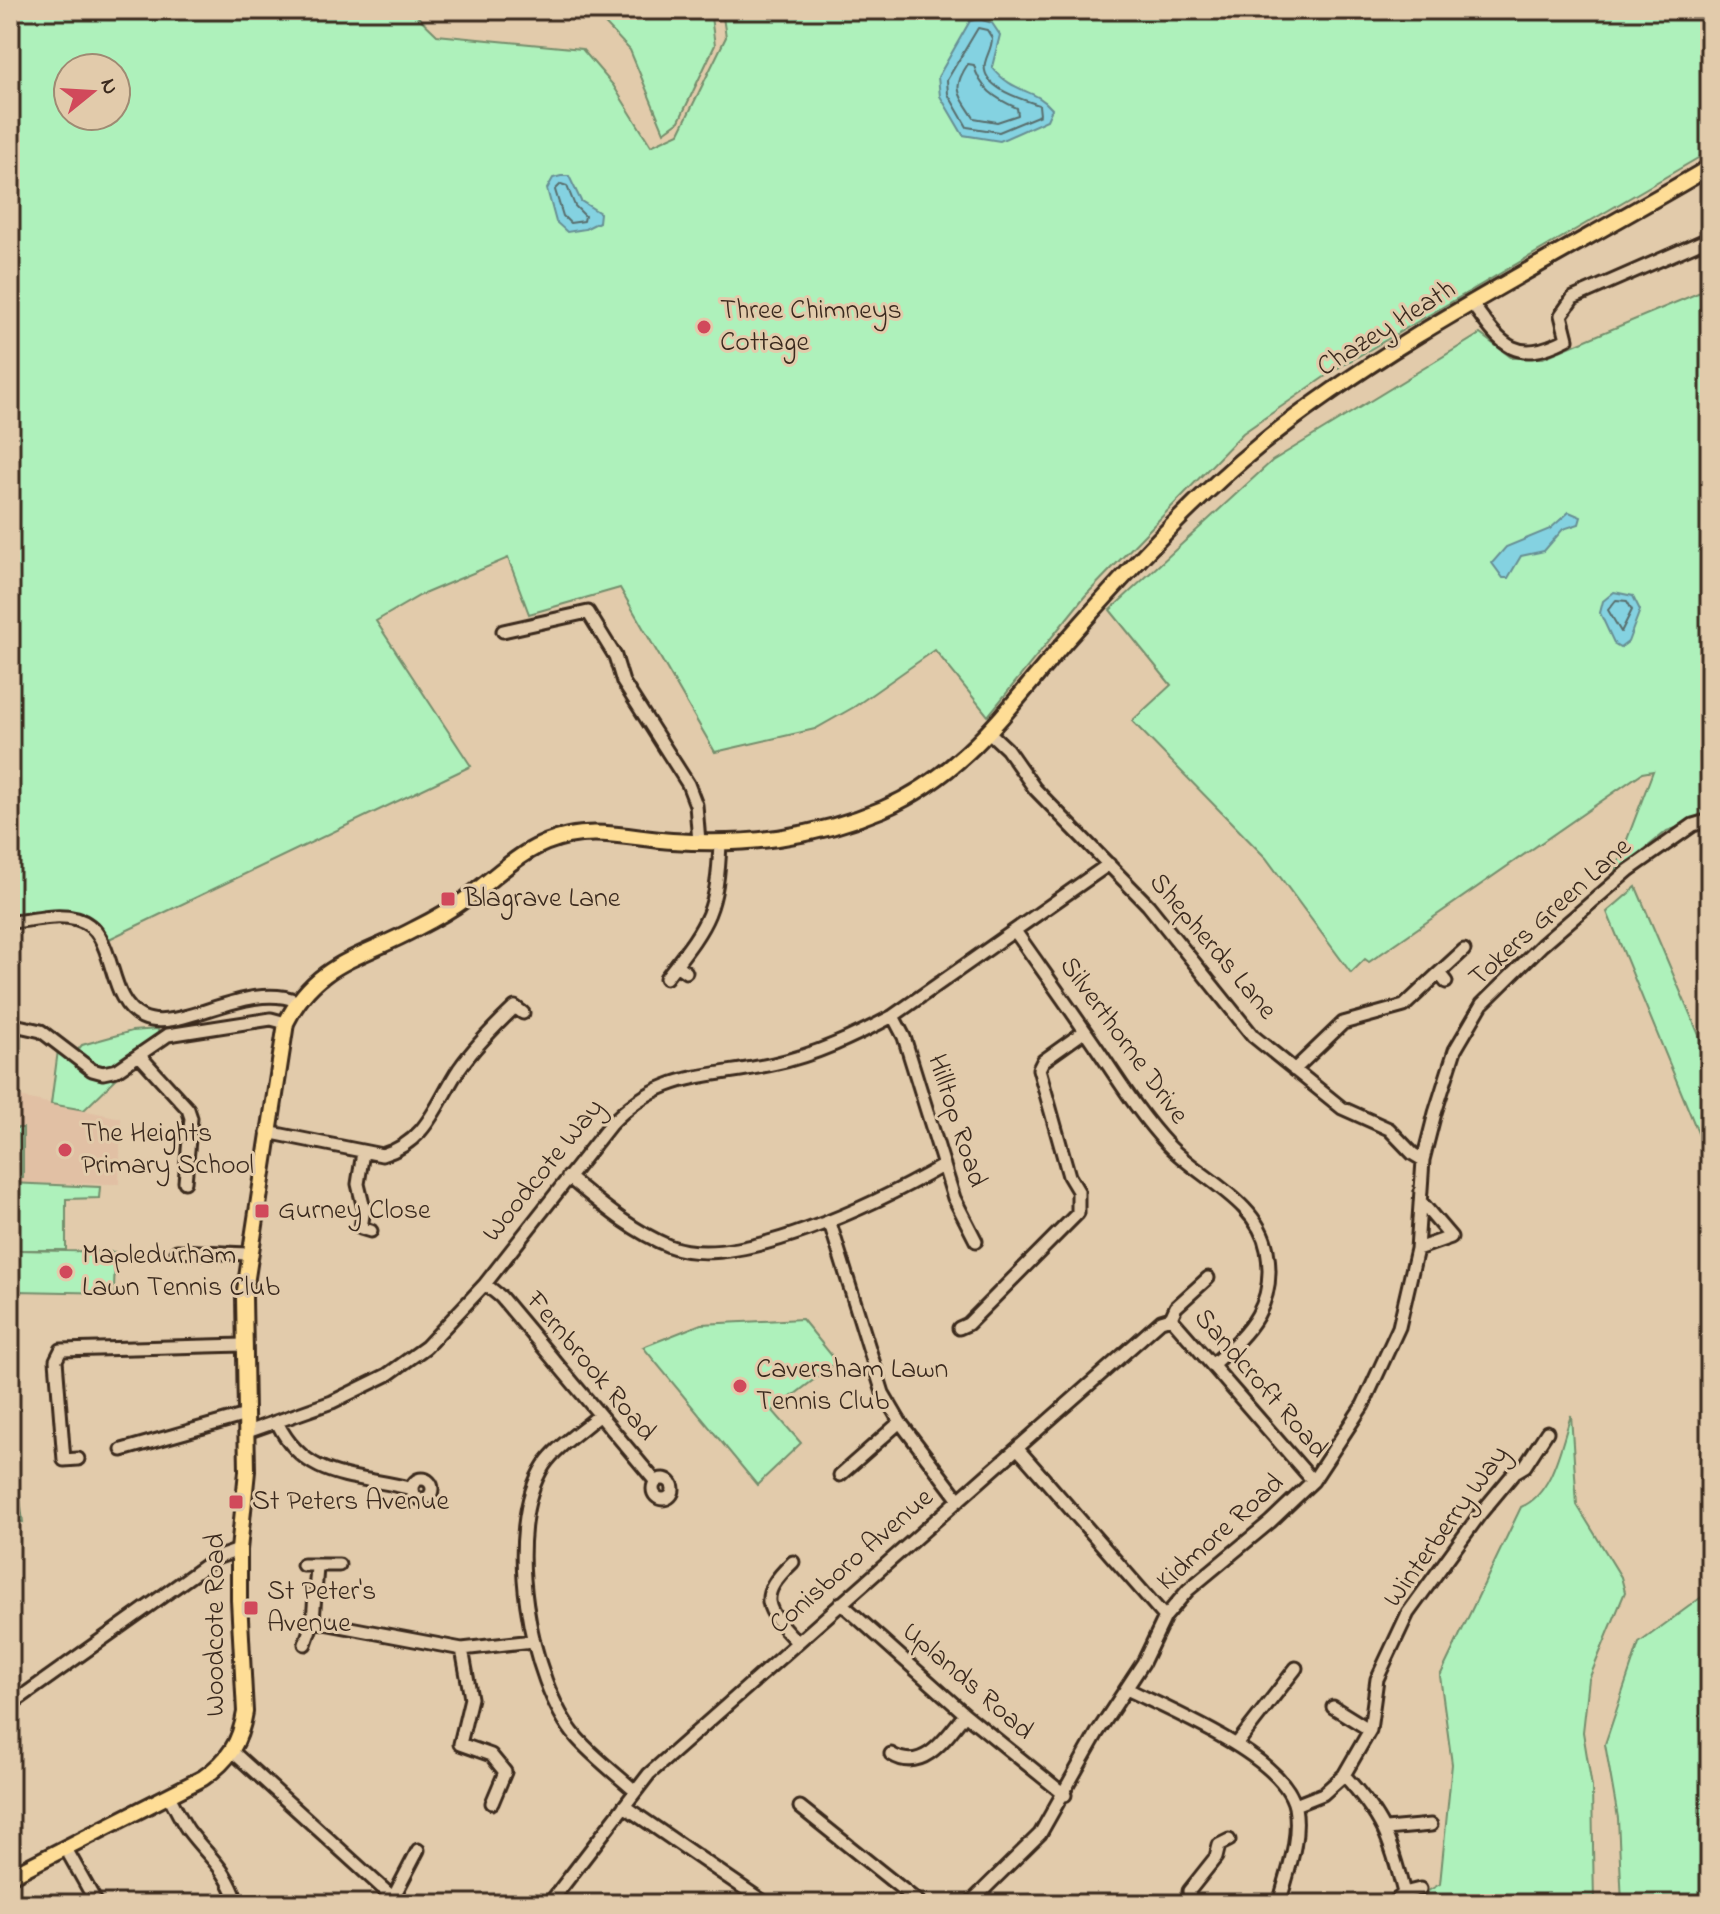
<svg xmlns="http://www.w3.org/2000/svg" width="1720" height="1914" font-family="'Indie Flower',sans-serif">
<rect width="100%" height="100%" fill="#e2cbab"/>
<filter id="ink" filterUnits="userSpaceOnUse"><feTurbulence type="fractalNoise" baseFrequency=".0125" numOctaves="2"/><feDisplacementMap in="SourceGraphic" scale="16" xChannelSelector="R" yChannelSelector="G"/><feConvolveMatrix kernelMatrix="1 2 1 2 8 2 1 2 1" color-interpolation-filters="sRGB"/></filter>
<g filter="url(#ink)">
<path fill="#e1c0a4" d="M10,1095L121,1118L119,1184L10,1183Z"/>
<path fill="#aef1bb" stroke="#748e6c" stroke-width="2" fill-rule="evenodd" d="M10,10H411L437,35L582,49L613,85L651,146L679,133L726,37L722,10H1710V151L1333,371L1243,433L1085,596L988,716L935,650L854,707L815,729L715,752L620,588L529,614L508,558L419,596L376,621L471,766L107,940C96,902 39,916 10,918ZM68,68H116V116H68Z
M514,10H710L715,45L679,121L664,132L630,50L596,14Z
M1710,288V817L1667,831L1614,874L1653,771L1642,773L1369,962L1365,959L1351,973L1266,858L1132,721L1171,685L1110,610L1272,461L1480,334L1512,358H1543Z
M1636,887L1710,1061V1162L1607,912Z
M158,1029L159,1038L113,1068H98L76,1052L82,1045L132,1031Z
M10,1033L21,1034L19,1097L10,1095Z
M58,1050L90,1074H121L84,1110L51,1104Z
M10,1128H23V1178H10Z
M10,1183L100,1187L99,1198L66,1199V1250H17L115,1252L114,1293L17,1291L16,1301H10Z
M802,1319L837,1362L773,1411L801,1443L757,1485L643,1347L701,1324Z
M1571,1415L1577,1505L1621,1577L1625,1592L1589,1679L1583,1732L1592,1787L1594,1904H1406L1440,1884L1452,1764L1440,1676L1521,1507C1553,1494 1561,1445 1571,1415Z
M10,1421L23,1522L10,1520Z
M1710,1591V1904H1622L1618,1818L1605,1744L1639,1643Z"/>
<path fill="#84d2e1" stroke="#678f93" stroke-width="2" d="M979,19L992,23L1000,35L992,67C1014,95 1034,87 1052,109L1047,120L1000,141L963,135L940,96L938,77L970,21Z
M561,176H569L581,201L600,213L599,222L585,229L567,232L556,222L547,189L553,178Z
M1569,512L1581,517L1579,524L1563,529L1544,551L1521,556L1508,578H1503L1492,563L1506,547L1550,529Z
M1614,592L1633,596L1640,610L1628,642L1620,648L1615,645L1600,613L1603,601Z"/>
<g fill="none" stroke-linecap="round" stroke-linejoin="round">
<path stroke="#586d6c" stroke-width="2" d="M978,28L987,30L992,38C992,48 987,54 985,63C980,88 1022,99 1039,105L1040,115L999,132L967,127L948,94L947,80Z
M968,64L974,65C979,88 996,99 1017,108L1018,115L997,122L974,118C959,94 951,89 968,64Z
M561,184L567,186L575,206L585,216L584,221L570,223L563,216L555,190Z
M1616,600L1627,601L1632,610L1621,632L1608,610Z"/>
<defs>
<path id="minor" d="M1473,305C1503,347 1516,365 1567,339L1561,315L1573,298L1710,238
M503,631L588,612L615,656L623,682L688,784L696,805L699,842
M990,733L1007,749L1035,789L1148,905L1253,1036L1342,1108L1389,1129L1413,1154L1423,1160
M10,922C32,921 54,913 77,919C119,931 104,999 142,1017C179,1035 246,980 297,1001
M1015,931C1038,964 1062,997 1085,1031C1112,1069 1136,1111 1168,1145C1199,1178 1258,1201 1267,1250C1277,1304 1250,1332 1213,1364
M676,965L686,972
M1439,973L1464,950
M666,978C708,923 717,914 720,843
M893,1016L904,1037L954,1198L976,1241
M10,1024L41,1031L92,1070L103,1073L117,1070L168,1035L271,1019L286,1023
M139,1055L188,1109L191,1118L185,1182
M1294,1070L1343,1023L1404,1006L1439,973L1446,982
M267,1132L382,1155C427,1142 436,1104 459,1069C475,1046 495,1026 515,1007L523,1013
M363,1152L358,1184L364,1209L361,1228L371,1231
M568,1177C600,1203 630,1230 669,1246C738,1273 883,1200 944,1165
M830,1223L883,1393L900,1422L959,1500
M1417,1249L1451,1237L1422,1203
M177,1251L248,1254
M485,1284L501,1297L656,1482
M1171,1318L1313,1481
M959,1328L968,1324L1078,1213V1191L1069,1176L1039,1069L1043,1061L1085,1031
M598,1416C581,1431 556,1447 544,1465C502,1529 529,1682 577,1738C594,1757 616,1774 635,1791
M278,1424C307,1482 356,1474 412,1489
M247,1432L332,1402L387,1375L426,1347L485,1284L610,1125C662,1070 706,1079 773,1064C816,1055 855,1036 893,1016L1109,864
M1018,1449L1165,1617
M122,1450L246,1415
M78,1459L64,1460L56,1360L61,1350L243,1345
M840,1475L900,1422
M653 1489a10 10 0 1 1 20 0a10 10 0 1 1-20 0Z
M412 1489a10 10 0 1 1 20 0a10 10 0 1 1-20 0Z
M793,1562C756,1597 765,1608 797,1642
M303,1565H339
M841,1603L965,1714L1065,1795
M313,1621L317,1567
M305,1644L313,1621L462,1649L533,1641
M462,1649L471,1698L460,1744L491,1755L505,1772L492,1803
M1127,1689C1171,1711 1285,1757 1295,1807C1301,1839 1287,1873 1279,1904
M10,1705L216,1558L239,1550
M1333,1707L1370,1730
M1236,1745L1296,1668
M233,1752L400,1904
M891,1754C923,1774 946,1738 965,1714
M1344,1775C1383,1818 1390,1837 1404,1893L1393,1904
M169,1796C175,1807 181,1820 188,1830C209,1858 226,1867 238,1904
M1295,1805L1323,1794L1344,1775L1370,1730L1377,1679L1408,1613L1480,1514L1515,1472L1525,1466L1547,1432
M624,1806L767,1904
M800,1807L921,1904
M1386,1829L1431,1825
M65,1847L97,1904
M1404,1893L1420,1889
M393,1898L418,1850
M549,1904L649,1774L1161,1321L1171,1318L1176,1307L1208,1278
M969,1904L1040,1834L1097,1733L1143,1663L1165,1617L1188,1590L1270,1522L1313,1481L1363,1405L1399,1327L1417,1249L1423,1160L1435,1113L1455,1050L1482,1004L1542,945L1629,870L1693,825L1710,820
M1191,1904L1189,1891L1216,1857L1219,1845L1229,1840"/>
<path id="major" d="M10,1876L203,1778C229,1760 240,1743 245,1712L239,1600V1550L247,1471L244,1297L286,1023C315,963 361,958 415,929C433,920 451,910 467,898C502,872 524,845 568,836C603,829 637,839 672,841C746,846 814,838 883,809C966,773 1009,706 1066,641C1127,572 1190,502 1261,444C1394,336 1562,255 1710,167"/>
</defs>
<use href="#minor" stroke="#3b2a1e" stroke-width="17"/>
<use href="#major" stroke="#3b2a1e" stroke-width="20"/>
<use href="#minor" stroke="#e2cbab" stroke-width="11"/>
<use href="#major" stroke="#fedd96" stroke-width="14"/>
</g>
</g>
<g fill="#d1495b" stroke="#e2cbab" stroke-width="3">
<circle cx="704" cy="327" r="8"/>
<rect x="440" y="891" width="16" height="16" rx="4"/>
<circle cx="65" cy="1150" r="8"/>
<rect x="254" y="1203" width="16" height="16" rx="4"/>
<circle cx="66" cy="1272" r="8"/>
<circle cx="740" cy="1386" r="8"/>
<rect x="228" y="1494" width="16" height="16" rx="4"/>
<rect x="243" y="1600" width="16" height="16" rx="4"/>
</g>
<g text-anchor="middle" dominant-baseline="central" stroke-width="6" stroke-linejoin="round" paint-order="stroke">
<g font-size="28" fill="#3b2a1e" stroke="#e2cbab" text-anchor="start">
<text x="720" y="311">Three Chimneys<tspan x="720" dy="32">Cottage</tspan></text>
<text x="464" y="899">Blagrave Lane</text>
<text x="81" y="1134">The Heights<tspan x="81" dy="32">Primary School</tspan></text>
<text x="278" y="1211">Gurney Close</text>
<text x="82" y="1256">Mapledurham<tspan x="82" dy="32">Lawn Tennis Club</tspan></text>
<text x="756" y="1370">Caversham Lawn<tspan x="756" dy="32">Tennis Club</tspan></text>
<text x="252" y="1502">St Peters Avenue</text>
<text x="267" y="1592">St Peter's<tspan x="267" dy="32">Avenue</tspan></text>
</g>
<g font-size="28" fill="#3b2a1e" stroke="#e2cbab">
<text transform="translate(1387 329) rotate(-32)">Chazey Heath</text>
<text transform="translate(1551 913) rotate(-42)">Tokers Green Lane</text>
<text transform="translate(1212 947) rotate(50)">Shepherds Lane</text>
<text transform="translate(1123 1041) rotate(54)">Silverthorne Drive</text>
<text transform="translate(956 1121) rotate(72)">Hilltop Road</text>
<text transform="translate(544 1171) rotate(-51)">Woodcote Way</text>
<text transform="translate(590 1367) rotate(50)">Fernbrook Road</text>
<text transform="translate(1260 1384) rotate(49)">Sandcroft Road</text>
<text transform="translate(1447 1527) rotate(-54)">Winterberry Way</text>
<text transform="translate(1221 1533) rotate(-42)">Kidmore Road</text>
<text transform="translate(852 1562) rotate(-41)">Conisboro Avenue</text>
<text transform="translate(216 1625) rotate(-90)">Woodcote Road</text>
<text transform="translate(967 1682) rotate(41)">Uplands Road</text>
</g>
</g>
<rect width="1720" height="1914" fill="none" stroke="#e2cbab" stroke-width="40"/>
<rect x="20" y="20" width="1680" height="1874" fill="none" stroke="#3b2a1e" stroke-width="3" filter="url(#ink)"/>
<g transform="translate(92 92) rotate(72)"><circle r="38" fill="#e2cbab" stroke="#9f8b73" stroke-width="2"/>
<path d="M0-6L14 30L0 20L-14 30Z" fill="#d1495b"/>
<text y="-12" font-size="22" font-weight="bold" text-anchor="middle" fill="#3b2a1e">N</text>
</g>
</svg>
